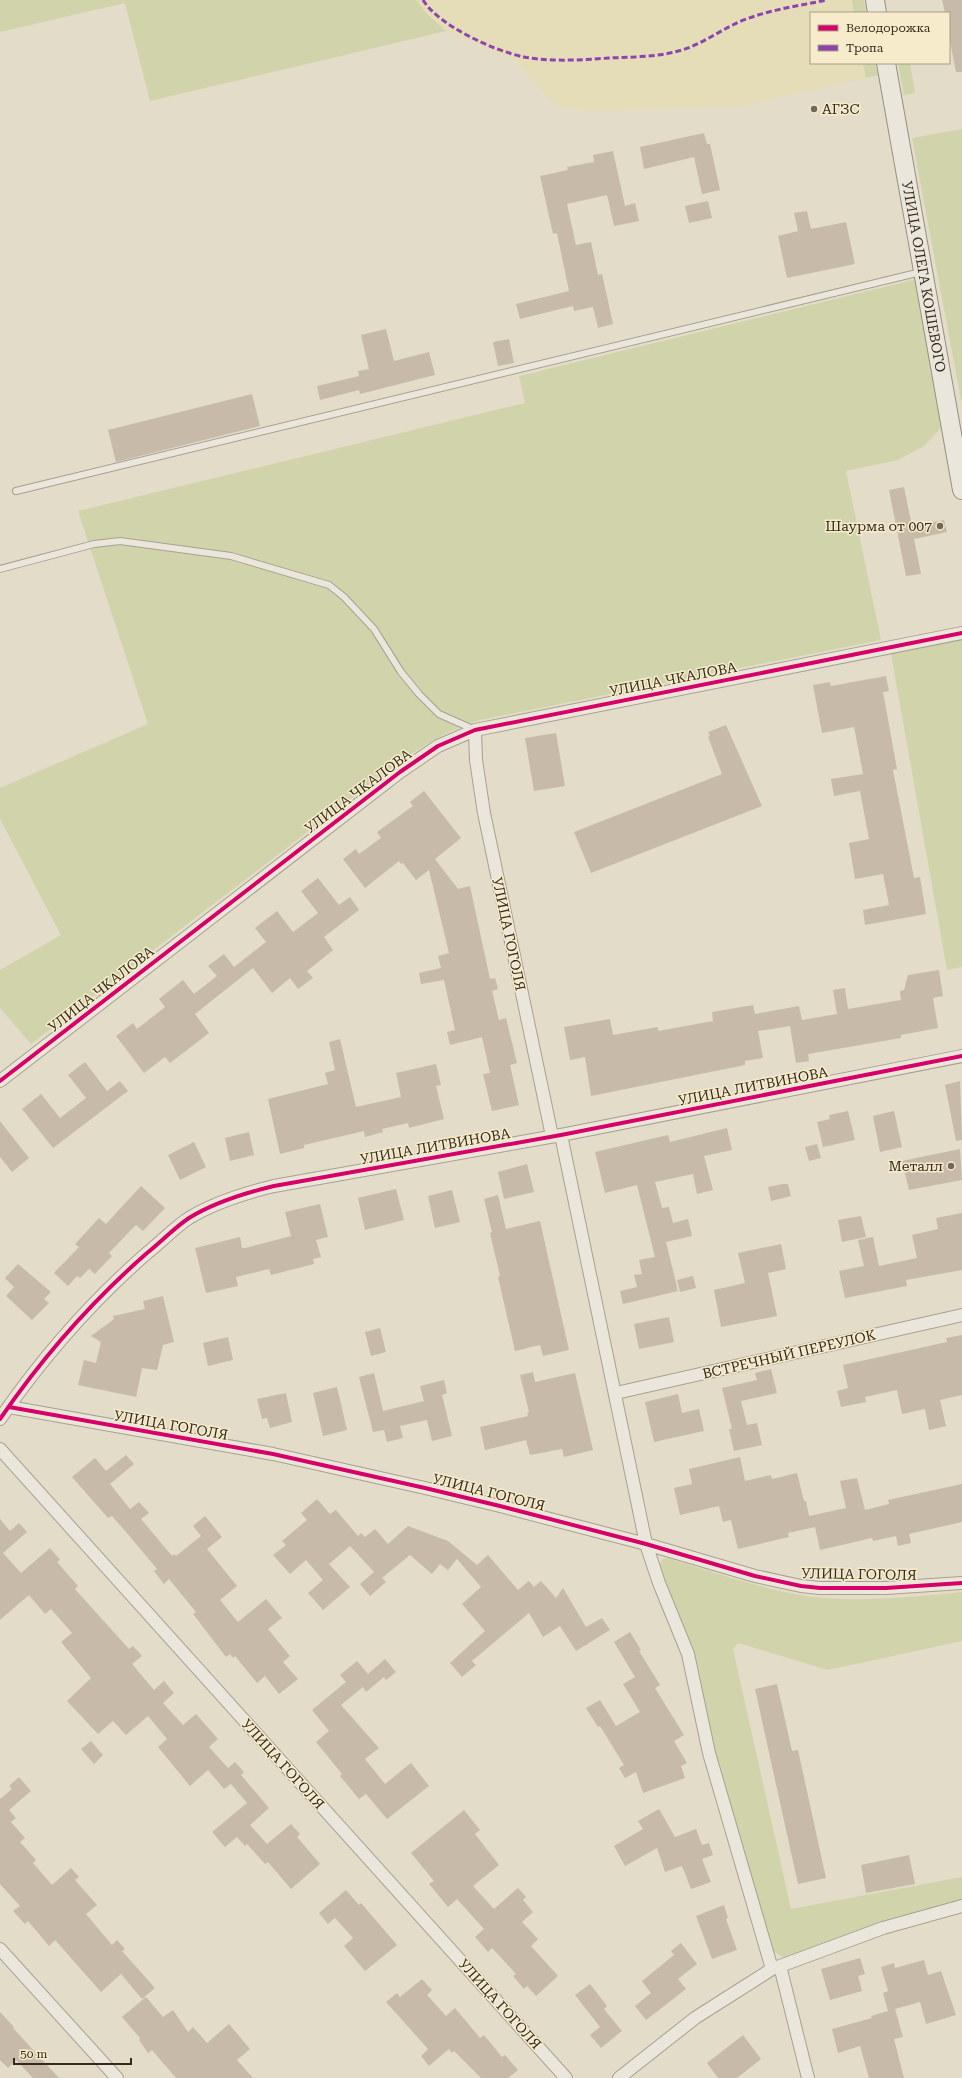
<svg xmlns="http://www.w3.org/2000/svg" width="962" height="2078" font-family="'Roboto Serif',serif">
<rect width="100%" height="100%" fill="#e3dcc8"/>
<path fill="#e4ddb8" d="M416,0H852L854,13H811V63H863L866,78L741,106L597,111L564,108L550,100L516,61L446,31L427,14Z"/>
<path fill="#d1d4aa" d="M0,0H416L427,14L446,31L150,101L125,3L0,32Z
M852,0H864L866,13H854Z
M863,63H875L878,75L866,78Z
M898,63H910L915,93L904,95Z
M962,129V405L912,138Z
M917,279L943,426L924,446L898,460L846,471L881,640L480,720C447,731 427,743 399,762L31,1044L0,1008V970L61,935L0,819V788L148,724L78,511L525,403L519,376Z
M962,640V967L947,970L891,654Z
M667,1558C713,1572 759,1588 806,1596C854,1603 914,1597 962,1592V1641L828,1670L738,1643L733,1649L791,1909L962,1877V1901L892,1918L790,1957L785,1958L773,1951L714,1752L694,1650L659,1565L663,1559Z"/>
<path fill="#c7baa9" d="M942,0H962V72H956L949,36V13H945Z
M704,133L707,144H710L720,190L702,194L694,157L644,169L640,147Z
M613,151L625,206L635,203L639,221L614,226L607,195L567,204L576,245L591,242L598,275L602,274L613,324L598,328L593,307L574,311L573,306L520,319L516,304L569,291L557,233L553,234L540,176L568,170L567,167L594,162L593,155Z
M708,201L712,218L689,223L685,206Z
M807,211L811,229L846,222L855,264L787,278L778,236L798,231L794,213Z
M386,329L394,361L429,352L435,375L360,394L359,390L320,400L317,386L359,376L358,371L369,369L361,335Z
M509,339L514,363L498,366L493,342Z
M252,394L260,426L116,462L108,430Z
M904,487L912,526L944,520L947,532L914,539L921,574L906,576L889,490Z
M886,676L889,691L883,692L897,769L893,770L914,878L920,877L926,914L865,925L863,910L889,905L883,874L855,879L849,843L869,839L860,791L834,796L831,779L863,774L854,727L822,733L813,685L830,682L831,686Z
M726,725L762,806L591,873L574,832L722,774L708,737L710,736L708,732Z
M556,733L565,786L534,791L525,738Z
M424,791L461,838L435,859L458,889L470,886L490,979L495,978L498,989L492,991L499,1020L506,1018L517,1063L510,1065L519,1105L492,1111L483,1074L490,1073L482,1037L450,1045L447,1032L455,1030L444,980L421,984L419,973L441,968L438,956L449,953L429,870L416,880L403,863L401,864L399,861L365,888L343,859L356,849L359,854L381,838L377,832L413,806L410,802Z
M318,878L339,905L350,897L359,910L324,937L333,950L307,971L313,978L298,989L290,978L272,993L253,968L195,1014L209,1033L170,1063L165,1057L144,1073L116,1036L133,1023L137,1029L165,1007L159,999L183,980L194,994L217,976L208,966L224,954L234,967L266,942L255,928L277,911L293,932L318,913L301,891Z
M939,970L943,996L933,998L938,1028L901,1035V1038L808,1054L809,1061L796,1063L790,1026L758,1031L763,1058L745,1061V1065L591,1096L585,1057L570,1060L564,1027L610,1019L613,1035L658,1027V1031L713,1021L712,1012L753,1005L755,1014L799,1006L802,1020L837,1014L833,990L845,988L848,1009L901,1000L900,991L904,990L908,975Z
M340,1039L356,1107L401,1097L396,1073L436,1064L441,1085L436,1086L444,1119L409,1128L408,1123L382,1129L383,1132L365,1137L364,1131L304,1145V1148L280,1154L268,1099L328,1084L325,1073L335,1070L329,1042Z
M85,1062L107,1091L120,1081L128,1091L53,1148L22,1109L41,1094L60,1118L86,1098L68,1075Z
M960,1081L962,1140L956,1141L945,1085Z
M848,1111L855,1140L823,1147L817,1122L830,1119L829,1115Z
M894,1111L902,1147L880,1152L873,1116Z
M0,1121L29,1158L12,1172L0,1157Z
M727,1128L732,1150L704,1156L713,1190L697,1194L693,1174L655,1182L662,1208L669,1207L673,1223L688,1219L692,1236L666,1242L678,1291L623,1304L620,1291L637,1287L634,1275L642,1274L639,1260L655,1257L637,1185L605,1193L595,1152L668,1135L670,1142Z
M249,1132L254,1155L230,1161L225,1138Z
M194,1142L206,1167L180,1180L168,1155Z
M817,1144L821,1158L809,1161L805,1147Z
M960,1149L962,1180L909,1190L902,1161Z
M527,1164L534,1192L504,1199L498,1172Z
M783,1184H788L791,1196L771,1201L768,1187Z
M141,1186L165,1208L143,1231L136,1225L130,1231L109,1253L112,1256L95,1274L89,1269L80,1278L77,1276L68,1286L54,1273L79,1247L75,1244L99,1218L106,1224Z
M396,1189L404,1220L365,1230L358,1198Z
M452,1190L460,1222L435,1228L428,1196Z
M498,1195L506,1229L540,1221L569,1350L543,1356L540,1345L515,1351L498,1277L500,1276L490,1233L492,1232L484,1199Z
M320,1204L328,1237L316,1240L321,1257L313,1259L314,1264L271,1275L269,1269L236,1277L238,1286L206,1293L195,1248L240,1237L242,1248H245L291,1236L285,1212Z
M962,1213V1270L906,1280L907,1286L845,1298L839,1271L864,1266L858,1240L873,1237L879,1266L917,1258L912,1235L938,1229L936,1218Z
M861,1216L866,1237L842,1242L838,1220Z
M781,1244L786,1269L768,1273L777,1316L721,1327L714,1290L745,1283L738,1253Z
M18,1264L51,1292L44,1299L49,1303L32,1320L6,1296L14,1287L5,1278Z
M693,1276L696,1288L680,1292L677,1280Z
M163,1296L174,1342L163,1345L157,1370L142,1368L136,1397L78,1385L84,1360L96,1363L101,1342L91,1336L114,1319L113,1316L145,1309L143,1301Z
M669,1317L674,1342L639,1349L634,1324Z
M380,1328L386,1352L371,1356L365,1332Z
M962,1335V1395L940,1400L946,1426L929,1430L925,1409L902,1414L897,1390L865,1397L866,1402L841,1407L837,1391L848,1388L843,1365L947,1342L946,1338Z
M228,1337L233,1360L208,1366L203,1343Z
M771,1369L777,1393L741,1401L747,1425L757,1423L762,1445L734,1451L729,1429H732L722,1388L757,1380L755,1373Z
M533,1372L535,1382L575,1373L593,1450L564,1457L562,1449L530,1455L526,1440L485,1450L480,1427L528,1416L527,1413L529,1412L520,1375Z
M374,1373L383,1411L424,1401L420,1386L444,1380L447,1393L442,1395L452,1436L432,1441L427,1420L400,1426L403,1438L387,1442L384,1430L373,1432L359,1377Z
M337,1387L347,1430L323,1436L313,1393Z
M286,1393L292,1422L270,1428L267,1418L262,1419L257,1399Z
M678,1394L682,1413L699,1409L704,1431L654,1442L645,1402Z
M126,1455L134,1464L110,1484L130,1509L139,1502L149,1513L141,1519L172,1556L174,1554L176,1556L201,1536L193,1526L205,1516L222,1537L207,1549L237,1586L220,1600L238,1622L266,1599L282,1618L268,1629L290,1656L283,1662L298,1679L279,1694L265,1676L257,1683L235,1656L233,1658L230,1654L226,1657L193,1614L196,1612L169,1579L164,1584L154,1571L157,1569L126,1532L112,1516L108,1518L72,1477L95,1458L106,1471Z
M740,1457L745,1481L771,1475L772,1479L797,1473L804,1501H806L809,1516L846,1508L840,1481L857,1478L865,1510L889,1504L888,1500L962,1484V1522L909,1534L911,1543L898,1546L896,1536L873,1541L872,1538L820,1550L815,1527L788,1533L789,1537L738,1549L731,1520L723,1522L719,1506L680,1515L674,1488L692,1484L689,1469Z
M317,1499L330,1514L336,1510L358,1536L361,1533L365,1537L375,1529L388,1544L408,1526L448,1541L477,1565L488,1555L518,1590L529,1581L534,1587L541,1581L556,1598L563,1588L586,1627L602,1618L610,1630L576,1651L560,1626L543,1637L529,1613L472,1661L476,1665L462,1677L450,1663L485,1631L462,1604L481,1587L457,1559L448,1570L440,1564L432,1574L410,1555L382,1578L386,1582L370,1596L360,1584L374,1572L350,1546L329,1564L350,1587L323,1610L308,1593L323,1580L306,1560L290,1574L273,1555L286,1545L282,1541L307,1520L301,1513Z
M0,1519L10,1531L19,1523L27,1532L3,1553L21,1573L50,1548L60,1560L57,1562L78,1586L75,1589L83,1598L129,1649L133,1646L142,1656L132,1664L154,1690L164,1681L174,1693L163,1703L183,1725L196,1714L218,1739L209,1747L228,1768L235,1762L244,1772L241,1775L269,1808L250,1825L267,1844L291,1824L300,1834L297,1837L320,1864L291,1889L268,1862L265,1864L247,1844L245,1846L237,1837L225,1847L212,1832L247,1803L231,1784L224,1789L208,1770L190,1786L158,1747L167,1739L148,1716L126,1735L113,1721L98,1734L67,1701L91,1678L61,1642L72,1633L51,1609L45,1614L29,1595L0,1620Z
M630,1632L641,1650L639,1651L660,1685L655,1688L684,1735L674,1741L687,1763L681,1766L685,1778L643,1793L636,1772L625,1778L619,1768L624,1765L600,1726L598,1727L586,1708L600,1700L616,1726L640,1712L623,1684L635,1677L614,1642Z
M385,1659L396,1672L386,1680L384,1677L366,1692L363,1687L341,1705L379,1748L365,1759L385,1784L411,1763L429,1786L387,1819L366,1794L359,1799L340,1776L342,1774L316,1742L329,1731L312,1710L346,1682L340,1675L357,1661L368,1674Z
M777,1684L792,1751L798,1750L826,1878L798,1884L755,1689Z
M91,1741L103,1755L94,1764L81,1749Z
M19,1777L31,1791L9,1810L16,1818L11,1822L25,1838L20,1842L36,1860L33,1863L52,1885L71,1868L79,1877L75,1880L97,1905L86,1914L112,1945L117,1940L125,1949L122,1951L155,1988L142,1999L121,1974L101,1992L55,1940L49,1946L28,1921L25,1924L13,1911L20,1906L0,1884V1799L12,1789L9,1786Z
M659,1809L675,1837L696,1829L702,1845L709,1843L713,1855L702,1859L711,1882L691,1889L682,1866L665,1872L657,1848L625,1866L614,1846L643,1829L638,1821Z
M464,1810L480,1830L475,1834L499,1865L473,1886L494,1909L518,1888L526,1897L523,1900L533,1912L522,1922L538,1939L531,1946L558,1976L536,1996L527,1986L524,1989L513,1976L516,1974L492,1948L488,1952L475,1937L484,1929L457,1899L448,1907L429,1884L434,1881L411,1853Z
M909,1855L915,1884L866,1893L861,1865Z
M346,1890L359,1905L361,1903L397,1945L365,1971L344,1946L353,1938L335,1918L328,1924L319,1913Z
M724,1905L728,1918L726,1919L737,1950L712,1959L696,1916Z
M681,1943L697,1964L678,1979L686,1989L646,2020L635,2006L651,1993L642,1981L674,1955L671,1951Z
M860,1958L865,1974L858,1976L862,1991L830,2000L821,1969Z
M924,1960L928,1975L941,1971L956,2015L926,2024L920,2002L895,2009L903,2037L894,2039L904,2078H869L860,2046L838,2053L832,2029L872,2018L871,2016L888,2011L883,1993L888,1991L881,1967L894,1963L895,1968Z
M422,1979L432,1990L427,1995L446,2016L455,2008L480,2038L484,2035L502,2057L505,2055L518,2070L508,2078H481L454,2051L452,2053L449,2049L429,2066L421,2056L428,2049L386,2002L397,1993L400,1997Z
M590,1984L607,2006L604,2009L622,2031L601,2048L590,2035L600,2027L575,1995Z
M146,1997L163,2017L173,2010L188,2032L193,2027L207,2043L229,2024L250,2049L237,2060L253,2078H176L152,2050L148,2053L139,2040L140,2038L122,2017Z
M0,2012L14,2027L13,2028L59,2078H33L16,2060L8,2068L0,2060Z
M743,2035L761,2059L737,2078H718L707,2063Z"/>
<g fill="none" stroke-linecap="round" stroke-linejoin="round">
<defs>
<path id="lane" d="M16,491L921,272
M0,569L94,544L120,541L231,556L329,585L344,597L374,629L401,672L419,694L439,714L475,730"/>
<path id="street" d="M475,730L476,760L484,813L552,1136
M0,1081L400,772L438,746L475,730L962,633
M561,1135L646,1544L659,1583L688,1654L709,1753L772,1969
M616,1393L962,1315
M9,1407L273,1454L425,1488L500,1506L646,1544L755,1576L801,1586L820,1588H886L962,1583
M0,1419C42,1358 91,1302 147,1253C161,1242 174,1228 189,1218C215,1202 245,1193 274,1186L561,1135L962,1056
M0,1449L566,2078
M0,1949L117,2078
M780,1966L808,2078
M619,2078L695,2018L772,1969L883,1928L962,1906"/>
<g id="secondary">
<path d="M875,0L877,13"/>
<path id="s1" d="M886,63L962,490"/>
</g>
</defs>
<use href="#lane" stroke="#a8a092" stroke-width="8"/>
<use href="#street" stroke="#a8a092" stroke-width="14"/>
<use href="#secondary" stroke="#979082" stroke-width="20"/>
<use href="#lane" stroke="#ebe6db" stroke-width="6"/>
<use href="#street" stroke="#ebe6db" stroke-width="12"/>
<use href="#secondary" stroke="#ebe6db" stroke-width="18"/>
<path stroke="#8e44ad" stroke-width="3" stroke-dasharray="6 3" stroke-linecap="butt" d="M423,0C439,26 495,51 524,57C552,62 581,60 609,58C633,57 659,57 682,50C702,44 719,31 739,22C767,10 798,6 827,0"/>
<defs>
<path id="cycleway" d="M0,1081L400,772L438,746L475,730L962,633
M9,1407L273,1454L425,1488L500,1506L646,1544L755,1576L801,1586L820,1588H886L962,1583
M0,1419C42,1358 91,1302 147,1253C161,1242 174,1228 189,1218C215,1202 245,1193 274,1186L561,1135L962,1056"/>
</defs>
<use href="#cycleway" stroke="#f6eccc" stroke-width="6"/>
<use href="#cycleway" stroke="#d6006c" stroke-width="4"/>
</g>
<g fill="#726858" stroke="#f6eccc" stroke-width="1.5">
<circle cx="814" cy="109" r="4"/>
<circle cx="940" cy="526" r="4"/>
<circle cx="951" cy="1166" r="4"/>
</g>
<g text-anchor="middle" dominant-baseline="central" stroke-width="3" stroke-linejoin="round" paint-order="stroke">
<g font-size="14" fill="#35291b" stroke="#f6eccc" text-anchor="end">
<text x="822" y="109" text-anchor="start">АГЗС</text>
<text x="932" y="526">Шаурма от 007</text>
<text x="943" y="1166">Металл</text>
</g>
<g font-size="14" fill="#35291b" stroke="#f6eccc">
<text stroke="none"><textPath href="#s1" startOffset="217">УЛИЦА ОЛЕГА КОШЕВОГО</textPath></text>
<text transform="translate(673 679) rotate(-11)">УЛИЦА ЧКАЛОВА</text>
<text transform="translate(358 791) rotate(-37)">УЛИЦА ЧКАЛОВА</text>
<text transform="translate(509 934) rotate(78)">УЛИЦА ГОГОЛЯ</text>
<text transform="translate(101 989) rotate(-38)">УЛИЦА ЧКАЛОВА</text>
<text transform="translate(753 1086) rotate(-11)">УЛИЦА ЛИТВИНОВА</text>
<text transform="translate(435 1146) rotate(-10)">УЛИЦА ЛИТВИНОВА</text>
<text transform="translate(789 1354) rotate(-13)">ВСТРЕЧНЫЙ ПЕРЕУЛОК</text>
<text transform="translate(171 1425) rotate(10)">УЛИЦА ГОГОЛЯ</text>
<text transform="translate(489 1492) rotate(14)">УЛИЦА ГОГОЛЯ</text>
<text transform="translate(859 1574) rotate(1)">УЛИЦА ГОГОЛЯ</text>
<text transform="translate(283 1764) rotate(48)">УЛИЦА ГОГОЛЯ</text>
<text transform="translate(500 2004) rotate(48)">УЛИЦА ГОГОЛЯ</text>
</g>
</g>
<rect x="810" y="12" width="140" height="52" fill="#f6eccc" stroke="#a99e85"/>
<rect x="818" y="25" width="20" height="6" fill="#d6006c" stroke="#a99e85"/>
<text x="846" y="32" font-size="12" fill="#35291b">Велодорожка</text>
<rect x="818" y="45" width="20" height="6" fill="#8e44ad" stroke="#a99e85"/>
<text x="846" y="52" font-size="12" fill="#35291b">Тропа</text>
<path d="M14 2058v6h117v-6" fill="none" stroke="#35291b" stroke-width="2"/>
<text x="20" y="2058" font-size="12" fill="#35291b" stroke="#f6eccc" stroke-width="3" paint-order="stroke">50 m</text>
</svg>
